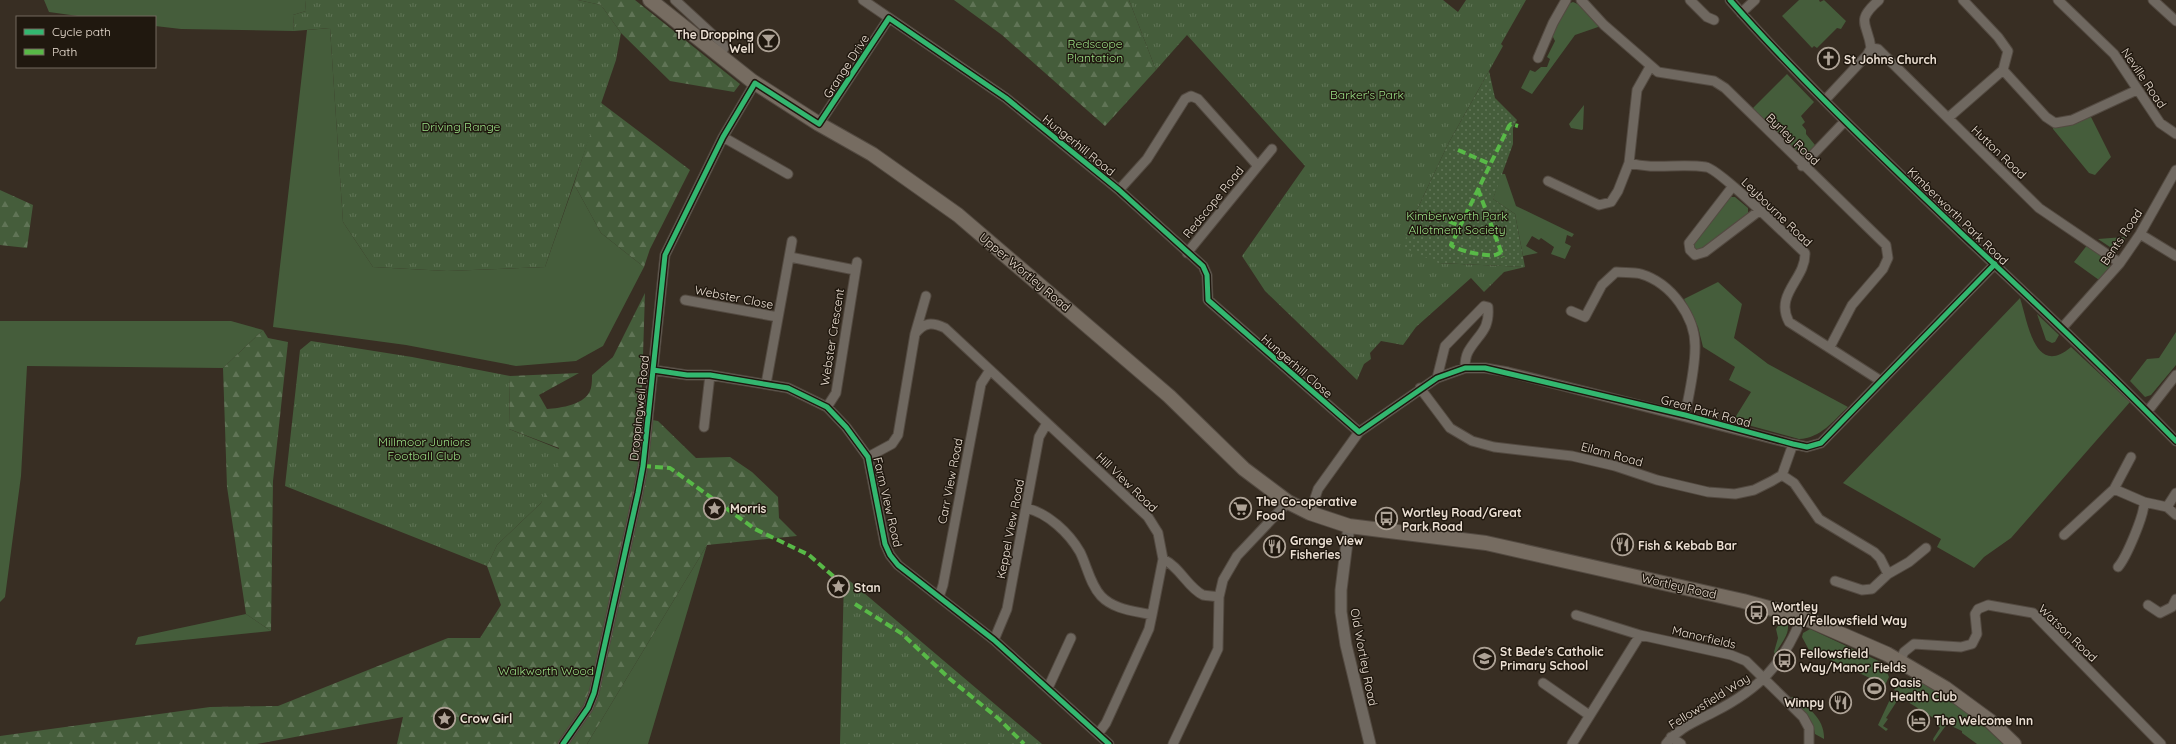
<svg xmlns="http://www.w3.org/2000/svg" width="2176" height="744" font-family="Quicksand,sans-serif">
<defs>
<pattern id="forest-firs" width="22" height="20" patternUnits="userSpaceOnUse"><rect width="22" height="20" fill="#455d3b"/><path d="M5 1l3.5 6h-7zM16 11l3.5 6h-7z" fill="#607456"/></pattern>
<pattern id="park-tufts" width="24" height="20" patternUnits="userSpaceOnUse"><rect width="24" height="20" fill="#455d3b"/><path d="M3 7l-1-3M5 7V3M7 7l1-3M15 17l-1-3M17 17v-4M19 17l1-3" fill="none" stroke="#607456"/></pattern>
<pattern id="garden-dots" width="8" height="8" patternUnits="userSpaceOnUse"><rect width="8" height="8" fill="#455d3b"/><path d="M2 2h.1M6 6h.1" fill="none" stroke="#607456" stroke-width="1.8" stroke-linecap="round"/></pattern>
</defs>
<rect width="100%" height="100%" fill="#382e23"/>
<path fill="#455d3b" d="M44,0H305L306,11L293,15L294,31L181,29L155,26V17H85L49,12Z
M1799,0H1819L1820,2L1824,0L1846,21L1841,29L1837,28L1817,48L1814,46L1812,48L1782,16Z
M1573,2L1580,5L1601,26L1575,35L1532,94L1521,88L1530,70L1535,72L1541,67H1547L1550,59L1547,57L1555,41L1552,35L1568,4Z
M330,28L343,222L373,267L447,271L545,267L574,184L601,233L644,267L603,346L576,361L516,366L406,345L273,327L307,30Z
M1787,74L1814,102L1801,116L1805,122L1802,125L1806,130V134L1815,145L1813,149L1802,157L1798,156L1755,113L1753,108Z
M1584,105L1583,129L1582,130L1571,128L1569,124Z
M2089,113L2111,157L2095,175L2089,173L2053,129L2052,121Z
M1501,174H1505L1516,206L1574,234L1572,237L1567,235L1565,243L1571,246L1565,259L1551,254L1554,247L1541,238L1539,240L1532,236L1526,246L1538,253L1523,256L1515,214L1493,199Z
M1731,197H1735L1748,208V215L1697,252L1692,245L1727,198Z
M2124,237L2125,239L2116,251L2098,239Z
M2088,244L2110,261V266L2099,280L2074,262Z
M1718,282L1742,304L1734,338L1768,364L1848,407C1833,421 1821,438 1799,439L1733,421L1751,392L1729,380L1735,367L1703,347L1698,327L1684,299Z
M2020,298C2028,323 2035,378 2071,347L2130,402L2011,538L1984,557L1974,568L1937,547L1941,539L1843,483Z
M2037,314L2059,335L2055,342L2052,343L2046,340Z
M0,321H231L263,330L223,368L27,366L21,476L5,597L0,602Z
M2176,332V365L2151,395L2145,397L2130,381L2147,359L2159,358Z
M707,545L648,744H587Z
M1761,612L1785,618C1794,630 1781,643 1775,654L1774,652L1778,638L1776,629L1779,624L1773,617L1761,615Z
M246,614L271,631L135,645L138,637Z
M1810,629L1883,663L1889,677L1885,685L1809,650L1802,637L1803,633Z
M1911,678C1940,688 1981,722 2003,744H1977L1962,733V731L1947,724L1934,742L1933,739L1940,728L1938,726L1940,722L1900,697L1899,692L1894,690L1898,684L1900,685L1905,680Z
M1893,693L1897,695V701L1886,718L1888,719L1883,726L1888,729L1886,731L1878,725Z
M1791,697H1794C1808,707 1825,719 1824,739L1815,734C1812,712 1799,712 1791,697Z"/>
<path fill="url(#forest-firs)" d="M578,0H635L740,84L734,92L670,81L621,33L601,5Z
M954,0H1129L1156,70L1105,126L1002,35Z
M600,102L690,170L650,249L644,267L601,233L574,184Z
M0,190L33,205L27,248L0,245Z
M645,293L641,418L658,421L696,458L730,457L752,472L778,497L779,518L797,536L707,545L587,744H397L403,717L257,744H0V736L210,707L278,706L448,638H480L501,605L487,566L497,545L541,503L559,448L509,429L510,376L579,373L539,395L547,409C560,408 587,405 591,388C592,384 592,379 592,375L613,357Z
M263,330L268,338L288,342L273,481L271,631L246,614L227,487L223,368Z"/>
<path fill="url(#park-tufts)" d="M305,0H578L601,5L621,33L616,60L545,267L447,271L373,267L343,222L330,28L294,31L293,15L306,11Z
M1129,0H1443L1458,12L1466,0H1526L1501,44L1503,46L1448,144L1415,214L1438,263L1525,267L1504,272L1484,292L1471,278L1416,327L1403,345L1381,341L1370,353L1371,359L1364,364L1357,380L1265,291L1242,256L1305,166L1187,35L1156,70Z
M311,341L412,357L510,376L509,429L559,449L558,469L541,503L497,545L487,566L285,486L300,350Z
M844,576L1042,744H840Z"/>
<path fill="url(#garden-dots)" d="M1489,71L1495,98L1517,120L1513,128V144L1493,199L1515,214L1525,267L1438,263L1404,248L1407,231L1448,144Z"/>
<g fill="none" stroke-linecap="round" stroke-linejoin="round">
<defs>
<path id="minor" d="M675,0L723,44L724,48L720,56
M863,0L1006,98L1119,190L1203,266L1207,275L1208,300L1359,432
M1581,0L1604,25L1658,72L1714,81L1725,88L1886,245L1888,258L1883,269L1852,305L1830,347
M1690,0L1707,17L1714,20
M1730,0C1802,82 1882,157 1961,233C2034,301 2106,370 2176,441
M2058,0L2114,54L2160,123L2176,134
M2153,0L2176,21
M1741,13L1755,0
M1871,48L1878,49L2039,208L2120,263
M1871,48C1868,23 1854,22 1879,0
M1538,58L1553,23L1566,0
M2003,70L2046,117L2055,123L2072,120L2137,90
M1825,100L1867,55L1871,48
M1948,118L2003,70L2008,51L1998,37L1963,0
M819,124L889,18
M723,137L788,174
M1629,163C1655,170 1680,163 1706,167C1718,168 1791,240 1805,253C1806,279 1774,294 1789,322L1881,381
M1258,166L1272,149
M1802,166L1845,121
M1548,181L1599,205L1611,202L1618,191L1629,163L1637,90L1650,67
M1733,186L1689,243L1690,250L1695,255L1705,252L1759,211
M1119,190L1147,159L1185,99L1191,96L1198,99L1258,166L1187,253
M2140,234L2176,256
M790,257L855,270
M685,300L778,317
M1571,311L1585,317L1602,285L1616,272C1624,273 1633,272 1641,274C1671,283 1696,317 1695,348C1695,370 1689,394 1685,415
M2062,328L2120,263L2140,234L2176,170
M915,334C924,322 932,322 945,328L1148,517L1158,533L1163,559L1152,615L1149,629L1106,723L1098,734
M653,370L687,375H710L788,388L827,407L846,427L868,457L885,544L890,555L898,565L994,640L1109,744
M1437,378L1445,346L1484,306L1488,307C1490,331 1478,334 1468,352C1466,356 1465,363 1465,368
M766,384L792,241
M1420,388L1450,428L1472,441L1494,447L1572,456L1615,466L1657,480L1708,492L1735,494L1754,490L1772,481L1782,475L1793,444
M827,407L836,393L857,262
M2147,412L2176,375
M704,427L710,375
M868,457L892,444L898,435L915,334L926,296
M1782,475L1794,483L1819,519L1874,552L1880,558L1888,574
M2114,489L2131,457
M2167,507L2176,493
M1026,508C1048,513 1069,533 1080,552C1087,566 1090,584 1101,596C1114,610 1136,611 1152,615
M1310,513L1318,489L1359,432L1437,378L1465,368H1485L1508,372L1793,444L1807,447L1821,443L1995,264
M2064,535L2114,489L2144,502L2167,507L2176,515
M1163,559C1180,567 1188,588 1203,595C1208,596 1214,596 1219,597
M2118,567C2126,558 2145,514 2144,502
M1835,581L1862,590L1872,589L1888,574L1909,562L1926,548
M939,597L943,585L981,384L990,370
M2148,605L2160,613L2172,607L2176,599
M1576,615L1640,635L1731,655L1746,661L1803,717L1809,728V744
M994,640L1007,609L1039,437L1047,423
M1900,661L1904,652L1914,644L1961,647L1972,644L1977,634L1975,614L1978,609L1988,605L2033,613L2161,744
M1543,683L1589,715
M1048,688L1071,638
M1671,737L1681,744
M563,744L588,708L594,693L638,493L643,466L665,255L723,137L755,83
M1173,744L1218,649L1219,597L1223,580L1237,556L1288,502
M1572,744L1640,635
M1666,744C1678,728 1697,721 1714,712C1759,689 1783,665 1802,617"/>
<path id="tertiary" d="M1349,526L1341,590V612L1346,645L1370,744"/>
<path id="primary" d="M650,0L752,81L819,124L872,154L958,215L1169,396L1244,469L1288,502L1310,513L1349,526L1486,543L1743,601L1802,617L1887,654L1945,688L1990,721L2014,744"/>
</defs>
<use href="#minor" stroke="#534a41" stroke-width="11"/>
<use href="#tertiary" stroke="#534a41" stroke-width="13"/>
<use href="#primary" stroke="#534a41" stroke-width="16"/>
<use href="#minor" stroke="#6f6860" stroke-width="9"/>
<use href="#tertiary" stroke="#6f6860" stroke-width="11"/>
<use href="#primary" stroke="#766c61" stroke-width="14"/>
<path stroke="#58b947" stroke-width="4" stroke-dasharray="8 4" stroke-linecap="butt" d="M1458,150L1490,164
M1478,189L1503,257
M1427,212L1460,226
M1501,252C1499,253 1497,255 1495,255C1488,257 1455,250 1451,245L1509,126L1511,124L1518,126
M643,466L670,468L755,529L809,555L849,590
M855,604L901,633L950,679L999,719L1024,744"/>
<defs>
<path id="cycleway" d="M1730,0C1802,82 1882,157 1961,233C2034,301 2106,370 2176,441
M653,370L687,375H710L788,388L827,407L846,427L868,457L885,544L890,555L898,565L994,640L1109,744
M563,744L588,708L594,693L638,493L643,466L665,255L723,137L755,83L819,124L889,18L1006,98L1119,190L1203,266L1207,275L1208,300L1359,432L1437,378L1465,368H1485L1685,415L1793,444L1807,447L1821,443L1995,264"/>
</defs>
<use href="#cycleway" stroke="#20180f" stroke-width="8"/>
<use href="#cycleway" stroke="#33b770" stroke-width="5"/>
</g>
<defs>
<symbol id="bar-ring" viewBox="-11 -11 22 22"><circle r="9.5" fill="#20180f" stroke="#ada296" stroke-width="1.5"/><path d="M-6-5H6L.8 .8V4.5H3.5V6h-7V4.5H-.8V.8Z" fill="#ada296"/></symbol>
<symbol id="church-ring" viewBox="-11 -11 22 22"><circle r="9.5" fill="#20180f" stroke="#ada296" stroke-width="1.5"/><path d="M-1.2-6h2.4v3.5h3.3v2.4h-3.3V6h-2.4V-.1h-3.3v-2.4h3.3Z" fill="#ada296"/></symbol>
<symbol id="sight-ring" viewBox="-11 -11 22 22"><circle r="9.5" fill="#20180f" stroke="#ada296" stroke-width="1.5"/><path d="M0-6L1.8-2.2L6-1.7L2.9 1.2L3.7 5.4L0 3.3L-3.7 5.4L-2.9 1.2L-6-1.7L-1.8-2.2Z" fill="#ada296"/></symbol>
<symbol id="supermarket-ring" viewBox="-11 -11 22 22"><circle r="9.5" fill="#20180f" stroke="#ada296" stroke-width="1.5"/><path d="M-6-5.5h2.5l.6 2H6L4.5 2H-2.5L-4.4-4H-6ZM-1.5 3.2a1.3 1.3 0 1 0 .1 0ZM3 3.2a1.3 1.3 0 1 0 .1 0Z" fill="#ada296"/></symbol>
<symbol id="bus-ring" viewBox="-11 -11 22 22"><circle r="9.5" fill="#20180f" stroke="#ada296" stroke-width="1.5"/><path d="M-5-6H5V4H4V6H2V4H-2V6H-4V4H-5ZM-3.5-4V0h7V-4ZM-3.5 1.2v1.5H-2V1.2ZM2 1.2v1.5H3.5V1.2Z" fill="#ada296"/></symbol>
<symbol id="restaurant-ring" viewBox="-11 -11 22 22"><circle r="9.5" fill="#20180f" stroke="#ada296" stroke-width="1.5"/><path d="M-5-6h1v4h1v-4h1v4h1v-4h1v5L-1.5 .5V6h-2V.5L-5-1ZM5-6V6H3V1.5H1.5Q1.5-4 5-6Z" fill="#ada296"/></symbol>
<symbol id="school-ring" viewBox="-11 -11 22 22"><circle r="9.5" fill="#20180f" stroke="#ada296" stroke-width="1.5"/><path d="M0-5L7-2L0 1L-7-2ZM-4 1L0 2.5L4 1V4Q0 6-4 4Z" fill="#ada296"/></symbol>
<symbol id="stadium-ring" viewBox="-11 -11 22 22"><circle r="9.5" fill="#20180f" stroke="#ada296" stroke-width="1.5"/><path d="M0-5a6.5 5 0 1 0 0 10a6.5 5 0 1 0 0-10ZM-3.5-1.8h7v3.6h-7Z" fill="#ada296"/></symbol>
<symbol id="hotel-ring" viewBox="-11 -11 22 22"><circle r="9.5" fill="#20180f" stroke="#ada296" stroke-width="1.5"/><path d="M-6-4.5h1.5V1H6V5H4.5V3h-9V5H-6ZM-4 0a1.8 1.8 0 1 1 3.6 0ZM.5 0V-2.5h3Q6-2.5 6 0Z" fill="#ada296"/></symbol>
</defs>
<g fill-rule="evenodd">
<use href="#bar-ring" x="756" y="28" width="25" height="25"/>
<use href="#church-ring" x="1816" y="46" width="25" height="25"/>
<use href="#sight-ring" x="702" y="496" width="25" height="25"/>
<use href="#supermarket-ring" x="1228" y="496" width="25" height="25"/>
<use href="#bus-ring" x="1374" y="506" width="25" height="25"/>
<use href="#restaurant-ring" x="1610" y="532" width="25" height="25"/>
<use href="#restaurant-ring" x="1262" y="534" width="25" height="25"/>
<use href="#sight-ring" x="826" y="574" width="25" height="25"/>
<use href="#bus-ring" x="1744" y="600" width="25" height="25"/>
<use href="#school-ring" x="1472" y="646" width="25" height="25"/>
<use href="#bus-ring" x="1772" y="648" width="25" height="25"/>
<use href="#stadium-ring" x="1862" y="676" width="25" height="25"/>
<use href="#restaurant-ring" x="1828" y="690" width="25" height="25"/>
<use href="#sight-ring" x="432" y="706" width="25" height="25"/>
<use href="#hotel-ring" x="1906" y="708" width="25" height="25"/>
</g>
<g text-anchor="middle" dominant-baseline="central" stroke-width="3" stroke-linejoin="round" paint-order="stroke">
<g font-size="12" font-weight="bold" fill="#ece0d4" stroke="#20180f" text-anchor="start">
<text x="754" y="34" text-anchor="end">The Dropping<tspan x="754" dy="14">Well</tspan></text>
<text x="1844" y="59">St Johns Church</text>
<text x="1256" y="501">The Co-operative<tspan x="1256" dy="14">Food</tspan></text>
<text x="730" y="508">Morris</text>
<text x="1402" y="512">Wortley Road/Great<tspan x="1402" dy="14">Park Road</tspan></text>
<text x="1290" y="540">Grange View<tspan x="1290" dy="14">Fisheries</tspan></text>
<text x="1638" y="545">Fish &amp; Kebab Bar</text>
<text x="854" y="587">Stan</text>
<text x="1772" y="606">Wortley<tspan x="1772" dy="14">Road/Fellowsfield Way</tspan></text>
<text x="1500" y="651">St Bede's Catholic<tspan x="1500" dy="14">Primary School</tspan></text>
<text x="1800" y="653">Fellowsfield<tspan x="1800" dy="14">Way/Manor Fields</tspan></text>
<text x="1890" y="682">Oasis<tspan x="1890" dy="14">Health Club</tspan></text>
<text x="1824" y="702" text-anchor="end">Wimpy</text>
<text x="460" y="718">Crow Girl</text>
<text x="1934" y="720">The Welcome Inn</text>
</g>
<g font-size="12" fill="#9ae086" stroke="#20180f">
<text x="1095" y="43">Redscope<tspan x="1095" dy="14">Plantation</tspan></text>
<text x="1367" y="94">Barker's Park</text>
<text x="461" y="126">Driving Range</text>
<text x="1457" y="215">Kimberworth Park<tspan x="1457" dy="14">Allotment Society</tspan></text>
<text x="424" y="441">Millmoor Juniors<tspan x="424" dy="14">Football Club</tspan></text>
<text x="546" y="670">Walkworth Wood</text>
</g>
<g font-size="12" fill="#ece0d4" stroke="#20180f">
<text transform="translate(846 66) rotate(-57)">Grange Drive</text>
<text transform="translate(2144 78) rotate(56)">Neville Road</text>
<text transform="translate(1793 139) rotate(44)">Byrley Road</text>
<text transform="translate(1079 145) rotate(39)">Hungerhill Road</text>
<text transform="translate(1999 152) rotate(44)">Hutton Road</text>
<text transform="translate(1213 202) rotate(-51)">Redscope Road</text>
<text transform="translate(1777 212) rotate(44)">Leybourne Road</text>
<text transform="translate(1958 216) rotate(44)">Kimberworth Park Road</text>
<text transform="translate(2121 237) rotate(-56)">Bents Road</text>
<text transform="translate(1025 272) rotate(40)">Upper Wortley Road</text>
<text transform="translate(734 297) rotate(11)">Webster Close</text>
<text transform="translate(832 337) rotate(-81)">Webster Crescent</text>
<text transform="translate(1297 366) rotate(41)">Hungerhill Close</text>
<text transform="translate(639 408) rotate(-84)">Droppingwell Road</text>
<text transform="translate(1706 411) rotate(15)">Great Park Road</text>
<text transform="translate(1612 454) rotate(15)">Eilam Road</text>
<text transform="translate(950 481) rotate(-79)">Carr View Road</text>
<text transform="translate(1127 482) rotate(44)">Hill View Road</text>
<text transform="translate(888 502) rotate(77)">Farm View Road</text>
<text transform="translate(1010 529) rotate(-79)">Keppel View Road</text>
<text transform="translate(1679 586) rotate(13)">Wortley Road</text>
<text transform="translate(2068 633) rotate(44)">Watson Road</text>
<text transform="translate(1704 637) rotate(13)">Manorfields</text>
<text transform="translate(1364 657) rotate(79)">Old Wortley Road</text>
<text transform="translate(1709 701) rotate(-32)">Fellowsfield Way</text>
</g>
</g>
<rect x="16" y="16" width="140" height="52" fill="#20180f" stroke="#72685e"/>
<rect x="24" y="29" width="20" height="6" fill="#33b770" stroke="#72685e"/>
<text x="52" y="36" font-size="12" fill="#ece0d4">Cycle path</text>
<rect x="24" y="49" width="20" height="6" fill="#58b947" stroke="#72685e"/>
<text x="52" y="56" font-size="12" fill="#ece0d4">Path</text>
</svg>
